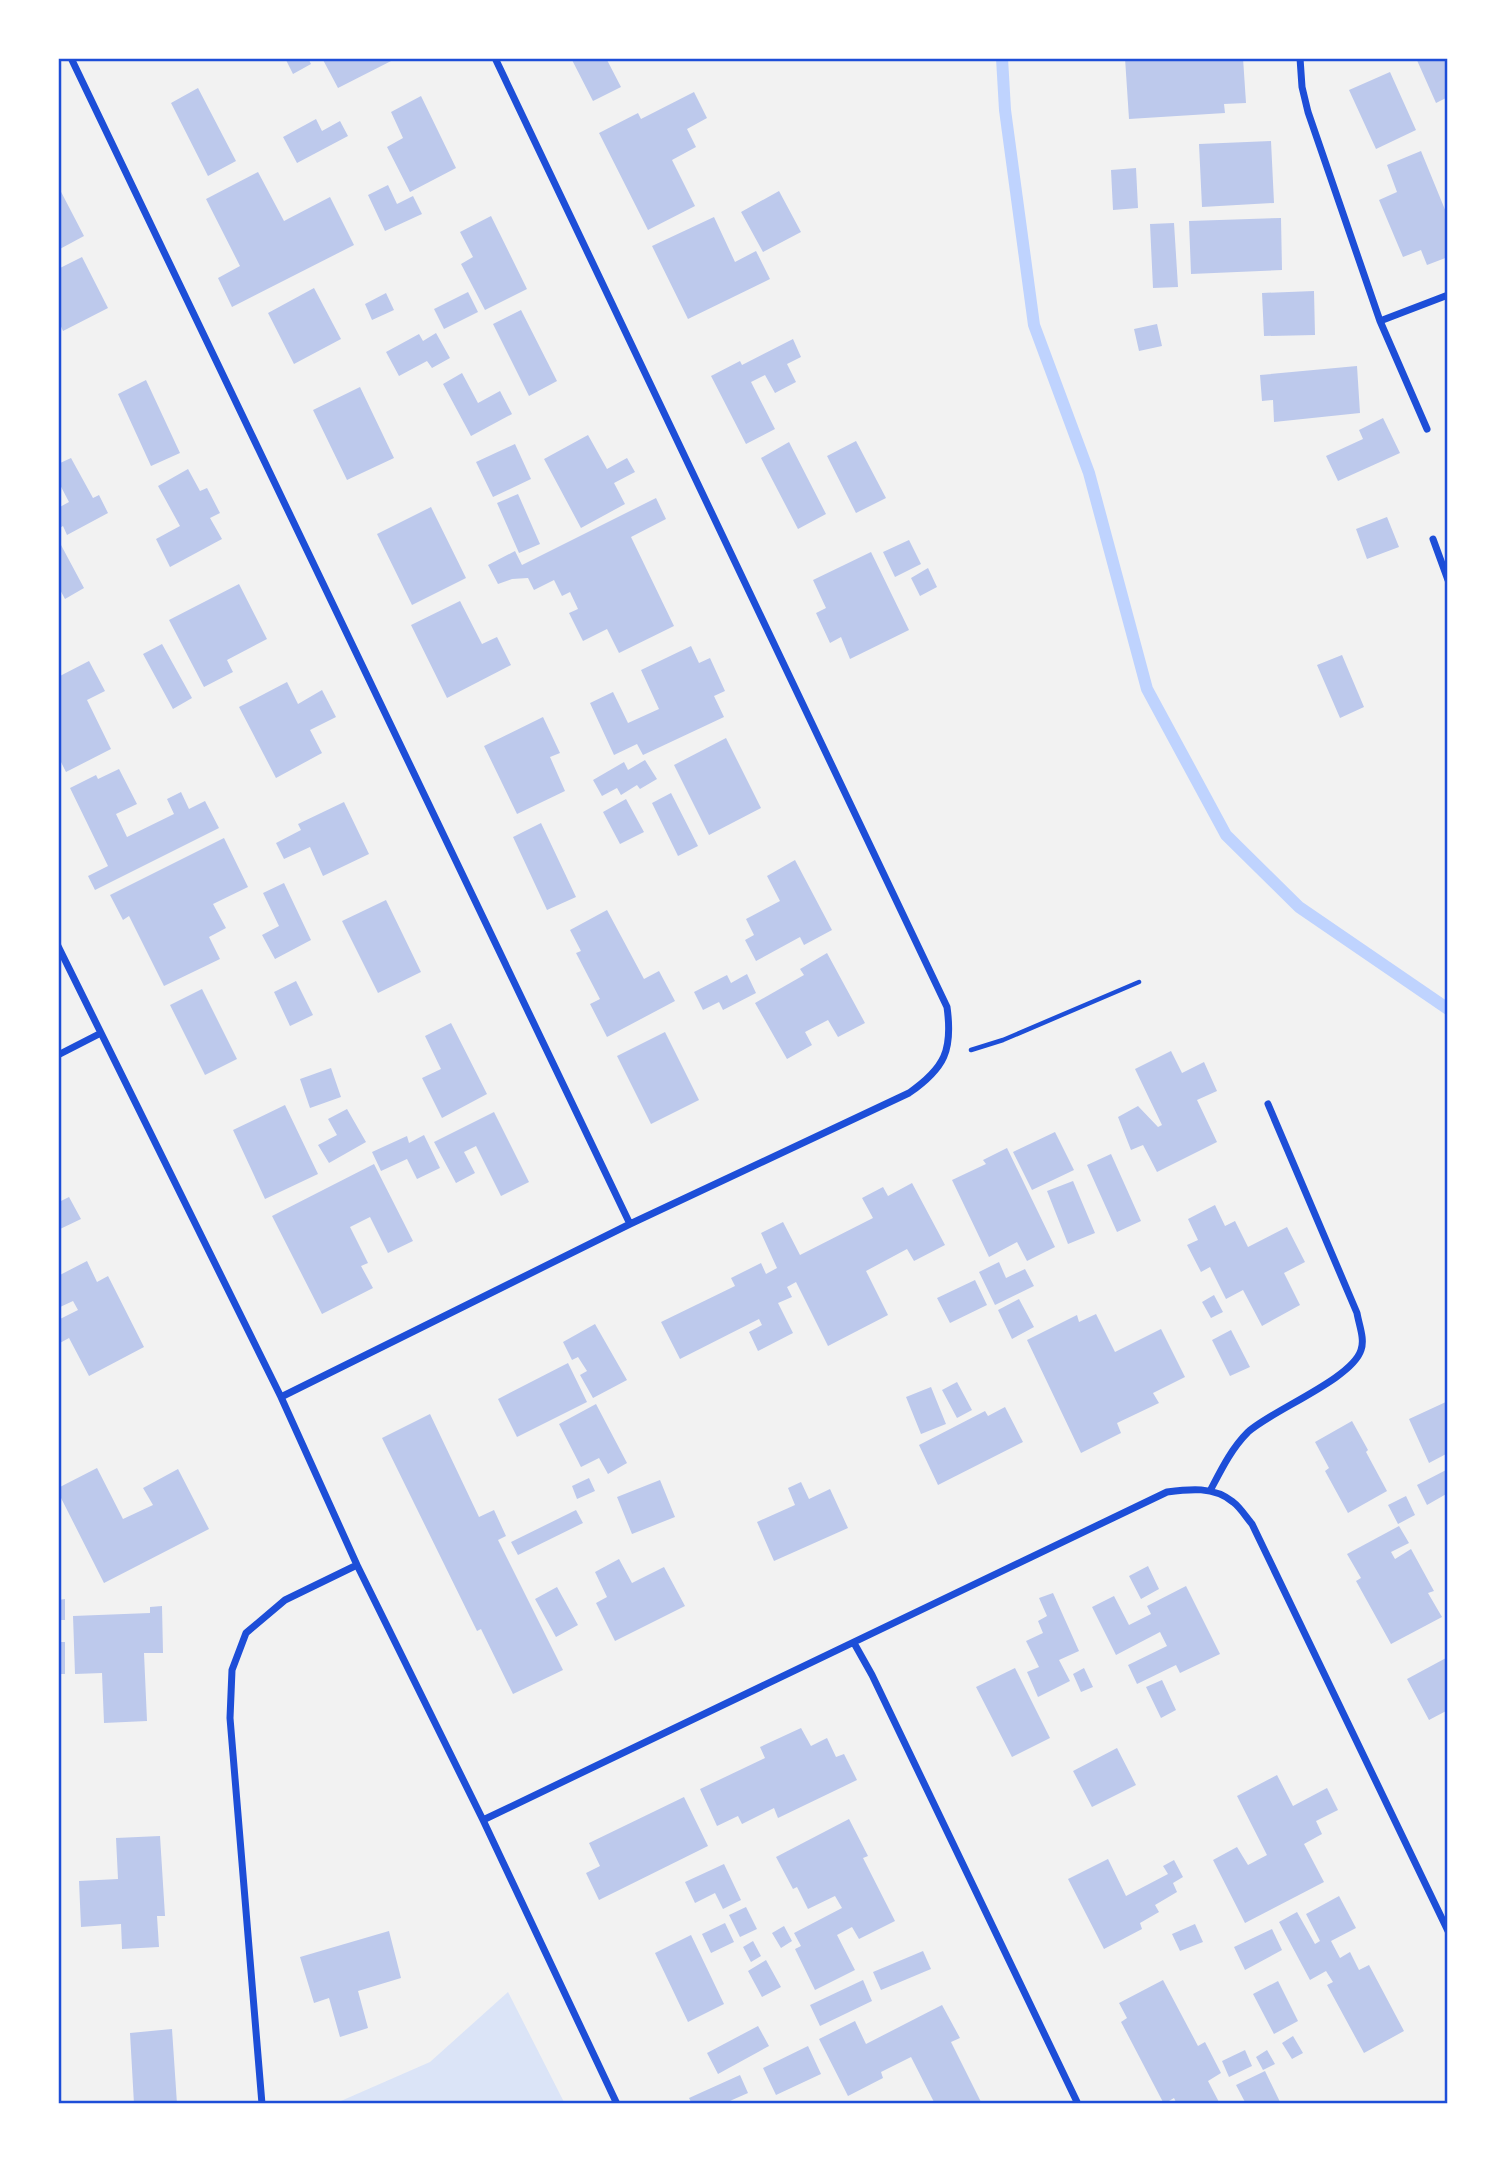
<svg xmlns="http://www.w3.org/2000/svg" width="1506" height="2162" font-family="'DejaVu Sans',sans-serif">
<rect width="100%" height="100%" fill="#f2f2f2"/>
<path fill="#dbe4f7" d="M508,1992L565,2104H334L430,2062Z"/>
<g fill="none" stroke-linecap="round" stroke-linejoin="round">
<path stroke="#bfd3fe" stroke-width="12" d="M1002,58L1005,110L1034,325L1089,473L1147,689L1226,835L1299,907L1448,1009"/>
</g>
<path fill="#bdc9ec" d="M285,58H308L311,64L293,74Z
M322,58H397L338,88Z
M571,58H606L621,87L593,101Z
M1125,58H1243L1246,103L1224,104L1225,113L1129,119Z
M1416,58H1448V97L1436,103Z
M1390,72L1416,130L1376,149L1349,90Z
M198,88L236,161L208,176L171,103Z
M694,92L707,118L687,129L696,147L672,160L695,206L648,230L599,133L638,113L641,119Z
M421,96L456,168L410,192L387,147L403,138L391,112Z
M316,119L322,131L340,121L348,136L297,163L283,137Z
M1271,141L1274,203L1202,207L1199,144Z
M1421,151L1448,217V257L1427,265L1421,250L1403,257L1379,200L1397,192L1387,165Z
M1136,168L1138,208L1113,210L1111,170Z
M258,172L284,221L330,197L354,245L232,307L218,278L240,266L206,199Z
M388,185L397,204L413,196L422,214L385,231L368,195Z
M58,186L84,236L58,250Z
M779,191L801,232L763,252L741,212Z
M491,216L527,289L485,310L461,264L473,257L460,232Z
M714,217L735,262L756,251L770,279L688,319L652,246Z
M1281,218L1282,270L1191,274L1189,221Z
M1174,223L1178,287L1153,288L1150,224Z
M82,257L108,308L63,331L58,320V269Z
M314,288L341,339L294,364L268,313Z
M1314,291L1315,335L1264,336L1262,293Z
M468,292L478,312L444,329L434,309Z
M386,293L394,310L372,320L365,304Z
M521,310L557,381L529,396L493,324Z
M1157,324L1162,346L1139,351L1134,329Z
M436,333L450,358L432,368L427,361L399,376L386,352L419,334L423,341Z
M793,339L801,357L787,364L796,382L775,393L765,375L751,382L775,429L746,444L711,376L740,361L742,365Z
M1357,366L1360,413L1274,422L1273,400L1262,401L1260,375Z
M462,373L478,403L500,391L512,414L471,436L443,384Z
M146,380L180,453L151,466L118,394Z
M360,387L394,458L347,480L313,410Z
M1383,418L1400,453L1338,481L1326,456L1363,439L1359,430Z
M588,435L607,469L627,458L635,472L614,483L625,504L581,528L544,459Z
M856,441L886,498L856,513L827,456Z
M789,442L826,514L798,529L761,458Z
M515,444L531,479L493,497L476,462Z
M71,458L93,498L99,495L108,513L67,535L63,526L58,529V508L69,502L58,481V464Z
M188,469L200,491L207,488L220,513L210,518L222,539L170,567L156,539L180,526L158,486Z
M518,494L540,544L519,553L497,503Z
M656,498L666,519L631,537L674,626L619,653L607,629L583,641L569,613L578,609L570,592L562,596L554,580L534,590L528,578L512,579L498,584L488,565L515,551L522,565Z
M431,507L466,578L412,605L377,534Z
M1387,517L1399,547L1367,559L1356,529Z
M909,540L921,564L895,577L883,552Z
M61,545L84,588L65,599L58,586V547Z
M871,552L909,630L850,659L841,637L830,643L816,613L826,608L813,580Z
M928,568L937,587L920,596L911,578Z
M239,584L267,639L227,660L233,672L204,687L169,620Z
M460,601L482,644L497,637L511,665L447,698L411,625Z
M162,644L192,698L173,709L143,654Z
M691,646L699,663L710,658L725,691L714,696L724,717L643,755L637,744L614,755L590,703L613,692L628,723L659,709L641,670Z
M1342,655L1364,707L1340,718L1317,665Z
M89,661L105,691L87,700L111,749L66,772L58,756V677Z
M287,682L298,704L322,690L336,717L310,730L322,753L276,778L239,707Z
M543,717L560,753L550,757L565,791L517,814L484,746Z
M726,738L761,808L709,835L674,765Z
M645,760L657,779L640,789L637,785L621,795L617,788L602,796L593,780L624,762L628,770Z
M119,769L137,804L116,814L127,837L174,814L167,799L181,792L189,809L205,801L219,828L95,890L88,876L108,866L70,788L96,775L98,779Z
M671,793L698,846L678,856L652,803Z
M626,799L644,832L620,844L603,812Z
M344,802L369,854L323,876L310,847L284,859L276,843L301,830L298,824Z
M541,823L576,897L547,910L513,837Z
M224,838L248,887L213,904L226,928L209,937L220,959L164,986L129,916L123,920L110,895Z
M795,860L832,930L804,945L800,937L756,961L745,940L754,935L746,919L780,901L767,876Z
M284,883L311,940L275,959L262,935L279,926L263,893Z
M386,900L421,972L378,993L342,921Z
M607,910L644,979L659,971L675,1001L607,1037L590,1004L600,999L576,953L581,951L570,930Z
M827,953L865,1023L838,1037L828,1020L805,1032L812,1045L787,1059L755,1003L804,975L800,969Z
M747,974L756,993L723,1010L719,1002L703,1010L694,992L727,975L731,983Z
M296,981L313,1015L290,1026L274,992Z
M202,989L237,1059L205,1075L170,1005Z
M451,1023L487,1094L442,1118L422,1078L441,1069L425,1036Z
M665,1032L699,1100L651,1124L617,1056Z
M1171,1051L1182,1073L1204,1062L1217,1091L1197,1100L1217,1142L1157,1172L1143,1145L1131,1150L1118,1117L1138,1106L1158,1127L1162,1125L1135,1069Z
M331,1068L341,1097L310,1108L300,1079Z
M285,1105L318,1174L265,1199L233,1130Z
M347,1109L366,1142L329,1163L318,1145L337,1135L328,1119Z
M494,1112L529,1182L501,1196L476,1146L464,1152L475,1173L456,1183L434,1142Z
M1055,1132L1074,1170L1032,1190L1013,1152Z
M424,1135L440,1168L417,1179L407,1159L381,1171L372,1152L407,1136L409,1143Z
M1007,1148L1055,1247L1027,1261L1017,1242L989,1257L952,1180L986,1164L983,1160Z
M1111,1154L1141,1221L1117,1232L1087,1165Z
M374,1164L413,1241L388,1253L370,1217L350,1227L368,1263L361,1266L373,1288L322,1314L272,1216Z
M1073,1181L1095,1233L1068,1244L1047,1191Z
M912,1183L945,1245L914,1261L907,1249L866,1271L888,1315L828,1346L796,1282L787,1287L792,1297L778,1303L793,1333L758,1351L749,1332L762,1325L759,1319L680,1359L661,1322L735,1286L731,1278L761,1263L766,1274L777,1268L761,1233L783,1222L800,1255L873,1218L862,1198L883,1187L888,1196Z
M58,1195L61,1201L69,1197L81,1219L58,1230Z
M1215,1205L1225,1226L1235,1221L1248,1247L1287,1227L1305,1262L1284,1273L1300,1305L1262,1326L1243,1290L1226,1299L1210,1267L1201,1272L1187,1245L1198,1240L1188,1219Z
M87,1261L97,1282L108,1276L144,1347L89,1376L69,1338L58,1344V1320L78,1310L73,1301L58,1308V1276Z
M999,1262L1006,1278L1025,1269L1034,1286L995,1305L979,1272Z
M975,1280L987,1305L950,1323L937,1298Z
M1214,1295L1223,1312L1211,1318L1202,1302Z
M1019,1299L1034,1327L1012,1339L998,1310Z
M1096,1314L1115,1352L1161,1329L1185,1377L1153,1393L1159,1403L1117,1423L1121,1433L1081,1453L1027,1340L1077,1315L1079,1322Z
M595,1324L627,1380L593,1398L580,1375L587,1371L578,1357L572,1360L563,1342Z
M1231,1330L1250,1367L1230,1376L1212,1340Z
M568,1363L587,1402L517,1437L498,1399Z
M957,1382L972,1410L957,1418L942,1390Z
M931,1387L946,1424L921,1434L906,1397Z
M1448,1401V1453L1429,1463L1409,1419Z
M596,1404L627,1463L608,1474L599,1458L581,1467L559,1424Z
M1005,1407L1023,1442L938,1485L919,1445L985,1411L988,1416Z
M430,1414L479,1517L494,1510L506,1536L498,1540L563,1670L513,1694L481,1629L477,1631L382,1438Z
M1352,1421L1368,1450L1366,1452L1387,1491L1348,1513L1325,1471L1329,1468L1315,1442Z
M97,1468L123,1519L153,1505L143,1488L178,1469L209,1529L104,1583L58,1492V1488Z
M1448,1469V1493L1427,1505L1417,1485Z
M589,1478L595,1491L577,1499L572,1486Z
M660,1480L675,1517L632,1534L617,1497Z
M801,1482L809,1499L830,1489L848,1528L774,1561L757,1522L795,1505L788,1488Z
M1406,1496L1415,1515L1398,1524L1388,1505Z
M576,1510L583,1523L518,1555L511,1542Z
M1399,1526L1409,1543L1391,1552L1395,1559L1411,1549L1434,1591L1428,1593L1442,1617L1391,1644L1356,1581L1361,1578L1347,1554Z
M619,1559L632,1583L664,1567L685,1606L615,1641L596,1603L607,1597L595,1572Z
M1148,1566L1159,1589L1141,1599L1129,1576Z
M1186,1586L1220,1654L1180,1673L1176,1665L1137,1684L1128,1665L1167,1646L1160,1632L1116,1655L1092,1607L1114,1596L1129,1625L1151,1614L1147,1606Z
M557,1587L578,1625L556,1637L535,1599Z
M1053,1593L1079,1651L1059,1660L1070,1681L1038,1697L1027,1672L1039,1667L1026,1641L1043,1633L1038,1621L1047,1616L1039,1598Z
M65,1599V1620H58V1600Z
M162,1606L163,1653H144L147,1721L104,1723L102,1673L75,1674L73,1616L150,1613V1607Z
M58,1642H65V1674H58Z
M1446,1658L1448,1662V1710L1429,1720L1407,1679Z
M1015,1668L1050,1738L1012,1757L976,1687Z
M1084,1668L1093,1687L1081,1692L1073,1674Z
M1162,1680L1176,1710L1161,1718L1146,1687Z
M801,1728L811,1746L827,1738L836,1757L844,1754L857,1780L778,1818L774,1808L742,1824L738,1816L717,1826L700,1789L765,1758L760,1747Z
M1117,1748L1136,1785L1092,1807L1073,1771Z
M1277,1775L1293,1806L1327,1788L1338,1810L1316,1821L1322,1834L1304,1844L1324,1882L1245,1923L1213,1860L1237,1847L1248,1865L1267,1855L1237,1796Z
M684,1797L708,1846L599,1900L586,1873L600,1866L589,1843Z
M849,1819L868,1856L863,1858L895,1921L859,1939L852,1927L837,1935L855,1970L815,1990L795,1949L801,1946L794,1933L842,1908L835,1896L808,1909L797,1887L793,1889L776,1857Z
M160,1836L165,1916H157L159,1947L122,1949L121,1924L81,1927L79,1881L118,1879L116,1838Z
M1108,1859L1126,1896L1168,1874L1163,1866L1174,1860L1183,1877L1173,1883L1177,1892L1155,1905L1159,1912L1140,1923L1142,1929L1104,1949L1068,1879Z
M724,1864L741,1900L723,1909L715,1893L695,1903L685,1882Z
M1339,1896L1356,1928L1331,1941L1340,1958L1350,1952L1359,1970L1369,1965L1404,2031L1364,2053L1327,1985L1333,1982L1326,1971L1310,1980L1279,1922L1297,1912L1315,1944L1320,1941L1306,1914Z
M746,1907L757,1929L740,1937L729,1915Z
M725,1923L734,1942L711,1953L702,1934Z
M1195,1924L1203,1942L1180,1951L1172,1934Z
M784,1926L792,1941L781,1948L772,1933Z
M1272,1929L1282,1950L1245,1970L1234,1947Z
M389,1931L401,1978L358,1991L368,2028L340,2037L329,1998L314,2003L300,1957Z
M691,1935L724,2004L688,2022L655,1953Z
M753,1941L761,1956L751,1962L743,1947Z
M923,1951L931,1969L881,1990L873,1972Z
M766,1960L781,1987L762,1997L748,1971Z
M863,1980L872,2001L820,2026L810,2005Z
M1163,1980L1198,2046L1205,2042L1221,2073L1208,2081L1220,2104H1177L1174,2098L1164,2104L1121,2022L1127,2018L1119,2003Z
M1278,1981L1298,2021L1274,2034L1253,1994Z
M942,2005L960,2038L951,2042L982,2104H935L911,2057L881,2072L883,2078L848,2096L819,2039L855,2021L866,2044Z
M758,2026L769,2046L718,2074L707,2053Z
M172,2029L177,2104H134L130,2033Z
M1293,2036L1303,2053L1292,2059L1282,2043Z
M808,2046L821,2074L776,2095L763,2068Z
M1245,2050L1252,2066L1229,2077L1222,2061Z
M1267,2050L1275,2064L1263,2070L1256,2057Z
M1265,2071L1281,2104H1246L1236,2085Z
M740,2075L748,2093L723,2104H692L689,2098Z"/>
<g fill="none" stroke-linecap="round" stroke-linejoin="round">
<path stroke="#1d4ed8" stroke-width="4.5" d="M971,1050L1003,1040L1139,982"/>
<path stroke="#1d4ed8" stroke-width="7" d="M71,58L630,1224
M1300,58L1302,87L1308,112L1380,321L1427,429
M1380,321L1448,295
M1433,539L1448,580
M58,946L281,1397L357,1565L483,1820L617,2104
M58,1055L101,1033
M281,1397L630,1224L909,1093C945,1068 953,1050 947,1007L495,58
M1210,1491C1221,1470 1231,1449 1248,1432C1272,1410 1352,1379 1361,1350C1365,1339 1359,1325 1357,1313L1268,1104
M854,1643L872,1675L1078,2104
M483,1820L1167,1492C1189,1489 1214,1486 1233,1502C1240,1507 1246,1517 1252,1524L1448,1931
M262,2104L230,1718L232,1670L246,1633L285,1600L357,1565"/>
</g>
<rect width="1506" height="2162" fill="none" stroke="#ffffff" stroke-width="119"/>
<rect x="60" y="60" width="1386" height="2042" fill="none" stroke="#1d4ed8" stroke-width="2.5"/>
</svg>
